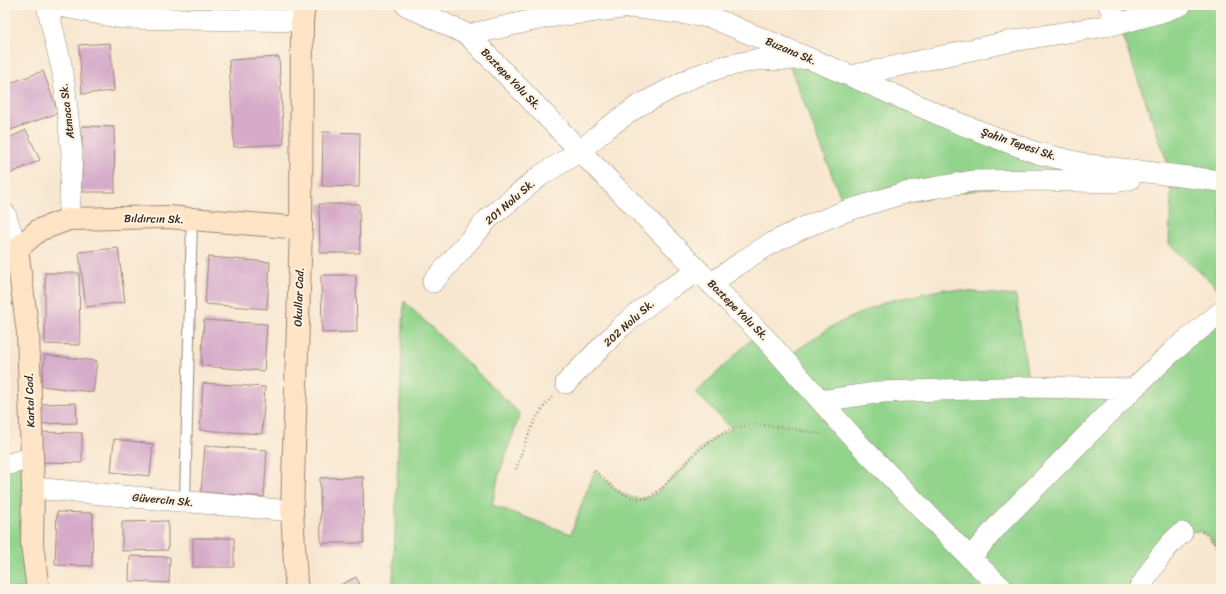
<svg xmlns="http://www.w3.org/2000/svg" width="1226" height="594" font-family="Sriracha,sans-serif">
<rect width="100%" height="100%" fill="#fcf5e5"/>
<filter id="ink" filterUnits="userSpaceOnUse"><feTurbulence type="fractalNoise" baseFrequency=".025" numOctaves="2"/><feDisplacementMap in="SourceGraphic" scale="8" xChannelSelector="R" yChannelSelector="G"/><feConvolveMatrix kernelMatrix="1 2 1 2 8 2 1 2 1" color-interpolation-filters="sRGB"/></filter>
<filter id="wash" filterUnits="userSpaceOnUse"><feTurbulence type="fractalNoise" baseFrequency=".012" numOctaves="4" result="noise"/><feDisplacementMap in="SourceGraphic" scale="16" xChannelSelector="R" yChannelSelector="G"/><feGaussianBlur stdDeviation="0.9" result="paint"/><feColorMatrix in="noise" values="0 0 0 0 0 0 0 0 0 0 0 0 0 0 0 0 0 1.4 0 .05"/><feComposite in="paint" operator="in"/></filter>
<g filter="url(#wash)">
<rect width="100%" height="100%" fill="#f8e7d0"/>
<path fill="#92d48c" stroke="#667f55" d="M1181,5H1221V291L1169,244L1172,175L1118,24Z
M787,59L1089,165L1037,180L846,211Z
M944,289L1016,296L1029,387L1133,389L1221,312V552L1208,535L1198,531L1182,533L1139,589H395L393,583L404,301L520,414L499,474L492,505L571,534L587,490L595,471C608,482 626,503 646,498C652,496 657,492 662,488L701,448L719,435L732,429L696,393L759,332L784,359L834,325L885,302Z
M32,458L38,589H5V465Z"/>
<g id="blocks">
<path fill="#d6abca" d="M120,5H155L154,12L125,13Z
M110,43L114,91L82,94L79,45Z
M279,57L284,144L234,147L229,60Z
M43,71L58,113L5,132V85Z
M82,126L114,127L115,192H82Z
M26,130L40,160L5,176V140Z
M323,132L360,133L359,187L322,186Z
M319,204H359L360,253H320Z
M118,248L125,302L86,307L79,252Z
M208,257L270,262L267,309L205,304Z
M45,273H79L80,345L45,344Z
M321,275H356L357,332L322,333Z
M204,320L267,324L264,371L201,366Z
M45,355L97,361L93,392L41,386Z
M203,383L265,387L262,434L200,430Z
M76,403L77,423L40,424V404Z
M39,432L82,433V463L37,462Z
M114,439L153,444L150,476L111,472Z
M205,446L267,450L264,497L201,492Z
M363,477L364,543H321L320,478Z
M57,512L93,513L92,566L55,565Z
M168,521V550L122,551V522Z
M193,538H234V567H193Z
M130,556L170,557L169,583L129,581Z
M356,577L362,589H333Z"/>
</g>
</g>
<g filter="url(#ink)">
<use href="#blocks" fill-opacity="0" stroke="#9a8877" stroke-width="1"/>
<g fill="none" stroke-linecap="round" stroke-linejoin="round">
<defs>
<path id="lane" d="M185,501L192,219"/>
<path id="street" d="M47,5L63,73L72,153L69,219
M54,5L121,18L302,21
M406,5L468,35L547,17L631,7L710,17L851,76L958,123L1037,153L1089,165L1221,181
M1109,5L1118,24
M468,35L580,151L766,339L859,444L970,558L1003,589
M851,76L1012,41L1118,24L1158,13L1181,5
M5,214L17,249
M433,282L488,219L540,176L580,151L607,128L638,106L693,77L722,67L755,60L802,59
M711,284L743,261L770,244L805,227L846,211L904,193L973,181L1037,180L1115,182L1130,179
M566,383L621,327L664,292L699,271
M821,401L882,392L1029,387L1133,389
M5,465L32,458
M33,488L292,511
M970,558L1000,523L1133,389L1172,352L1221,312
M1139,589C1152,569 1163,548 1182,533"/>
<path id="secondary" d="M17,249L28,333L33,488L32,544L38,589
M5,257L17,249L39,230L69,219L168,217L301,228
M297,589L296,581L292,511L301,228L302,21L304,5"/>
</defs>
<use href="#lane" stroke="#9a8877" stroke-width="12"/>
<use href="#street" stroke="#9a8877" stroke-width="22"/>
<use href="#secondary" stroke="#9a8877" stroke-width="24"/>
<path stroke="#9a8877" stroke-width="2.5" stroke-dasharray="1 3" stroke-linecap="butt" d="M516,469C525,444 533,417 552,397
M595,471C608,482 626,503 646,498C652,496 657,492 662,488L701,448L719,435L732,429L752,424L774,426L822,434
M1202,532L1207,535L1221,552"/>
<use href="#lane" stroke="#fff" stroke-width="10"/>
<use href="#street" stroke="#fff" stroke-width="21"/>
<use href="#secondary" stroke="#ffe4c6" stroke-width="22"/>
</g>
</g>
<g text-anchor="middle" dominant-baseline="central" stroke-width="4" stroke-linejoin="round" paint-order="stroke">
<g font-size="11" fill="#3b2a1e" stroke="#fcf5e5">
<text transform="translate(791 51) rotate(23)">Buzana Sk.</text>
<text transform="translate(511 79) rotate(46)">Boztepe Yolu Sk.</text>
<text transform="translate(67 111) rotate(-97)">Atmaca Sk.</text>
<text transform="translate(1019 144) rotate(19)">Şahin Tepesi Sk.</text>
<text transform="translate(510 202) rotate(-41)">201 Nolu Sk.</text>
<text transform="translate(154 219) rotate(1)">Bıldırcın Sk.</text>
<text transform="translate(299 297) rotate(-88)">Okullar Cad.</text>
<text transform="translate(738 310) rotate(45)">Boztepe Yolu Sk.</text>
<text transform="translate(629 323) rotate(-42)">202 Nolu Sk.</text>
<text transform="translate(30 400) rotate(-92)">Kartal Cad.</text>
<text transform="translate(163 500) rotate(5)">Güvercin Sk.</text>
</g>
</g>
<rect width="1226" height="594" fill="none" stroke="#fcf5e5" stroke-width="20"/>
</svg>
